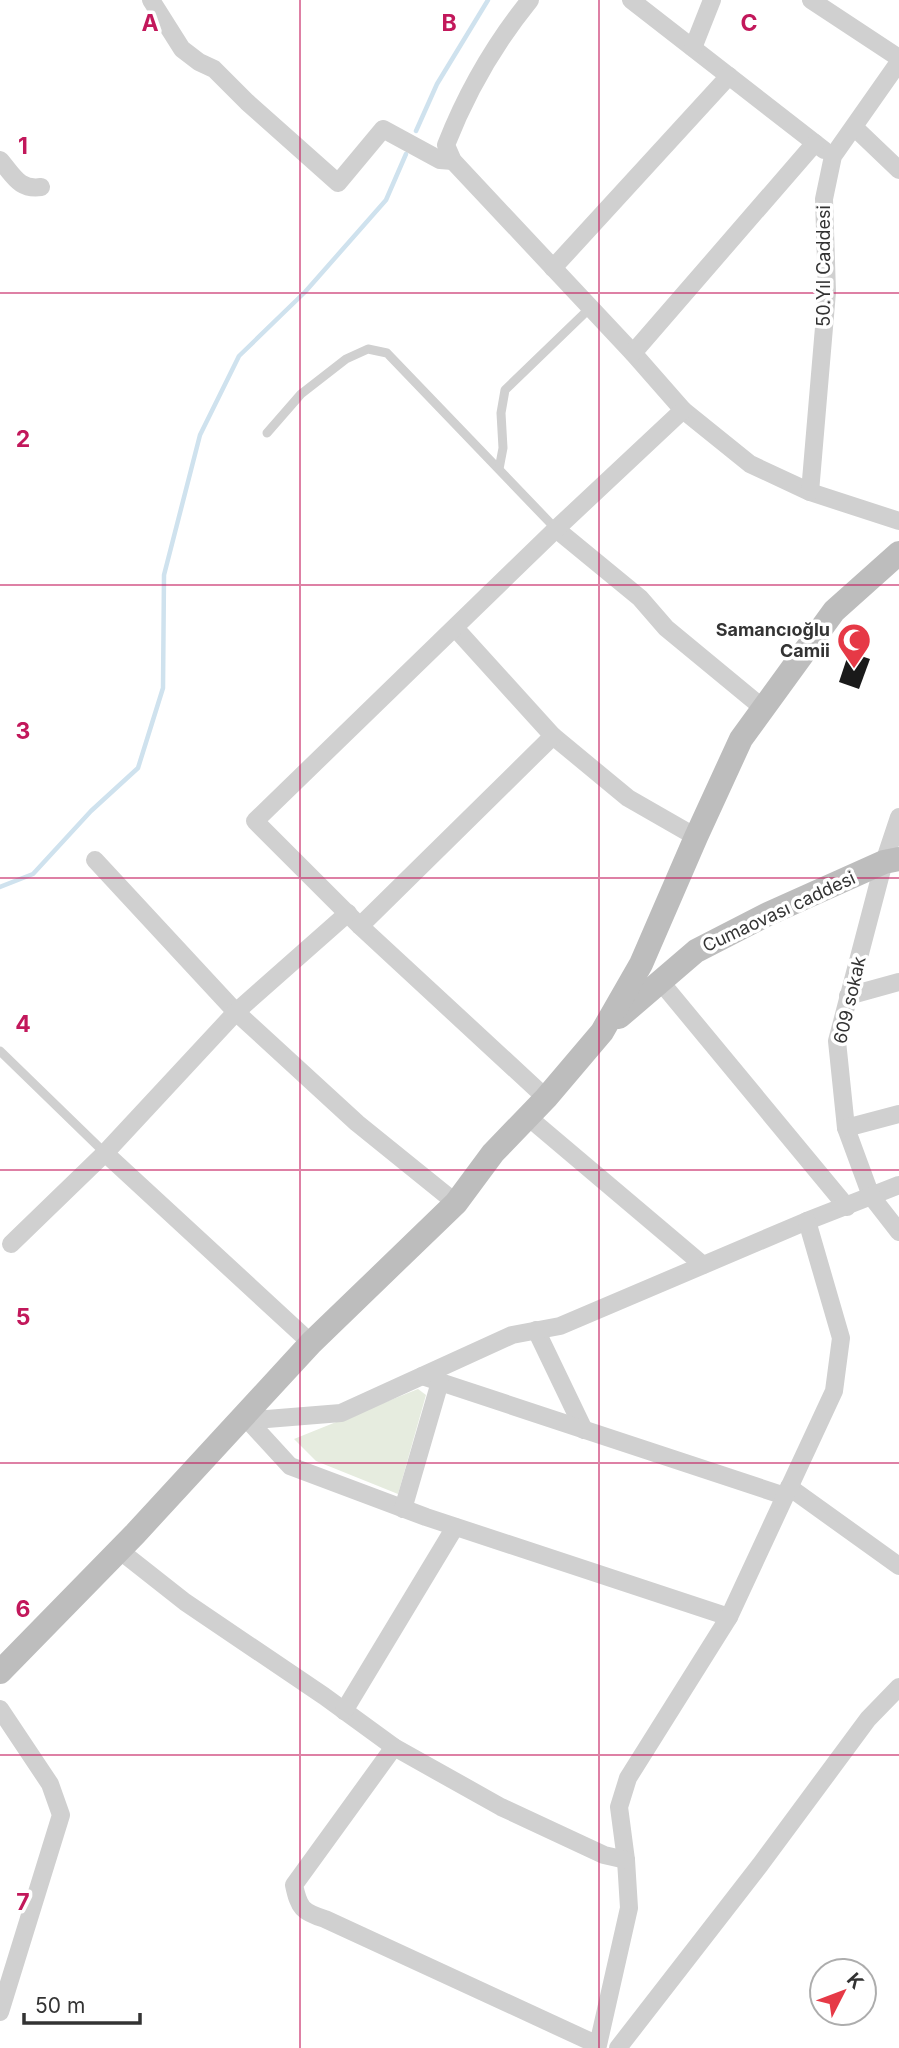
<svg xmlns="http://www.w3.org/2000/svg" width="899" height="2048" viewBox="0 0 899 2048" font-family="Inter,sans-serif">
<style>
.green{fill:#e6ecdf}
.lines{fill:none;stroke-linecap:round;stroke-linejoin:round}
.stream{stroke:#cfe2ee;stroke-width:4.5}
.building{fill:#1a1a1a}
.lane{stroke:#d0d0d0;stroke-width:9}
.street{stroke:#d0d0d0;stroke-width:18}
.secondary{stroke:#bdbdbd;stroke-width:24}
.grid{fill:none;stroke:#c2185b;stroke-width:2;stroke-opacity:0.55}
.labels{text-anchor:middle;stroke-width:7;stroke-linejoin:round;paint-order:stroke}
.street-label{font-size:18px;fill:#333;stroke:#fff}
.poi-label{font-size:18px;font-weight:bold;fill:#333;stroke:#fff;text-anchor:end}
.grid-label{font-size:23px;text-anchor:middle;font-weight:bold;fill:#c2185b;stroke:#fff;stroke-width:7;stroke-linejoin:round;paint-order:stroke}
</style>
<rect width="100%" height="100%" fill="#fff"/>
<path class="green" d="M418,1389l8,6 -28,99 -82,-33 -22,-22z"/>
<g class="lines">
<g class="stream">
<path d="M416,131l21,-47 51,-84"/>
<path d="M0,887l33,-13 58,-63 47,-43 25,-80 1,-113 36,-140 39,-79 66,-64 81,-92 20,-46"/>
</g>
</g>
<path class="building" d="M849,652l21,7 -11,30 -20,-7z"/>
<g class="lines">
<g class="lane">
<path d="M267,433l34,-39 45,-35 22,-10 19,4 169,176"/>
<path d="M499,469l4,-21 -2,-35 4,-23 85,-82"/>
<path d="M0,1051l105,102"/>
</g>
<g class="street">
<path d="M151,0l31,49 17,13 15,7 33,33 91,81 45,-54 57,31 13,1"/>
<path d="M530,0c-34,42 -64,94 -84,145l7,16 180,192 50,57 67,54 60,28 89,29"/>
<path d="M631,0l193,150"/>
<path d="M811,0l88,58"/>
<path d="M693,48l19,-48"/>
<path d="M854,127l45,43"/>
<path d="M0,160c14,16 19,30 41,27"/>
<path d="M553,268l176,-192"/>
<path d="M633,353l182,-210"/>
<path d="M810,492l17,-200 -3,-93 9,-43 66,-94"/>
<path d="M556,529l84,69 26,30 97,80"/>
<path d="M553,736l75,62 68,39"/>
<path d="M899,817l-15,45 -47,179 9,87 25,68 28,-11"/>
<path d="M95,860l141,152 121,111 99,80"/>
<path d="M360,926l193,-190 -97,-107"/>
<path d="M660,981l187,226"/>
<path d="M848,996l51,-14"/>
<path d="M546,1098l-186,-172 -105,-105 301,-292 127,-119"/>
<path d="M528,1117l175,148"/>
<path d="M846,1128l53,-14"/>
<path d="M11,1244l94,-91"/>
<path d="M536,1330l48,100"/>
<path d="M311,1343l-206,-190 131,-141 112,-99"/>
<path d="M422,1376l363,120"/>
<path d="M245,1417l45,49 136,51 303,100 -101,161 -9,29 7,53 3,48 -31,137 -273,-126c-23,-7 -26,-11 -31,-34l100,-138"/>
<path d="M245,1417l22,2 74,-6 171,-78 48,-9 247,-105 64,-25 28,36"/>
<path d="M789,1487l110,79"/>
<path d="M403,1509l37,-127"/>
<path d="M119,1550l66,52 139,94 70,51 107,60 103,48 22,5"/>
<path d="M729,1617l105,-226 7,-53 -34,-117"/>
<path d="M0,1709l50,75 11,31 -61,197"/>
<path d="M344,1711l111,-184"/>
<path d="M618,2048l142,-183 108,-146 31,-32"/>
</g>
<g class="secondary">
<path d="M619,1017l77,-66 72,-37 116,-52 15,-3"/>
<path d="M0,1672l135,-138 176,-191 145,-140 37,-50 53,-55 56,-66 39,-68 55,-127 45,-98 93,-128 65,-58"/>
</g>
</g>
<path class="grid" d="M300,0v2048M599,0v2048M0,293h899M0,585h899M0,878h899M0,1170h899M0,1463h899M0,1755h899"/>
<defs>
<g id="mosque-pin" transform="scale(1.75)"><path d="M0 17L-7.5 6A9.5 9.5 0 1 1 7.5 6Z" fill="#e63946" stroke="#fff"/><path d="M3.5-4.9A6 6 0 1 0 3.5 4.9A5 5 0 1 1 3.5-4.9Z" fill="#fff"/></g>
</defs>
<g fill-rule="evenodd">
<use href="#mosque-pin" x="854" y="640"/>
</g>
<g class="labels">
<g class="street-label">
<text transform="translate(824 266) rotate(-90)" y="6">50.Yıl Caddesi</text>
<text transform="translate(779 912) rotate(-25)" y="6">Cumaovası caddesi</text>
<text transform="translate(850 1000) rotate(-77)" y="6">609 sokak</text>
</g>
<g class="poi-label">
<text x="830" y="636">Samancıoğlu<tspan x="830" dy="21">Camii</tspan></text>
</g>
</g>
<g class="grid-label">
<text x="150" y="31">A</text>
<text x="449" y="31">B</text>
<text x="749" y="31">C</text>
<text x="23" y="154">1</text>
<text x="23" y="447">2</text>
<text x="23" y="739">3</text>
<text x="23" y="1032">4</text>
<text x="23" y="1325">5</text>
<text x="23" y="1617">6</text>
<text x="23" y="1910">7</text>
</g>
<g transform="translate(843 1992) rotate(48)"><circle r="33" fill="#ffffff" stroke="#adadad" stroke-width="2"/>
<path d="M0-5L12 26L0 18L-12 26Z" fill="#e63946"/>
<text y="-10" font-size="19" font-weight="bold" text-anchor="middle" fill="#333333">K</text>
</g>
<path d="M24 2013v10h116v-10" fill="none" stroke="#333333" stroke-width="3.5"/>
<text x="35" y="2013" font-size="21" fill="#333333" stroke="#ffffff" stroke-width="5" paint-order="stroke">50 m</text>
</svg>
